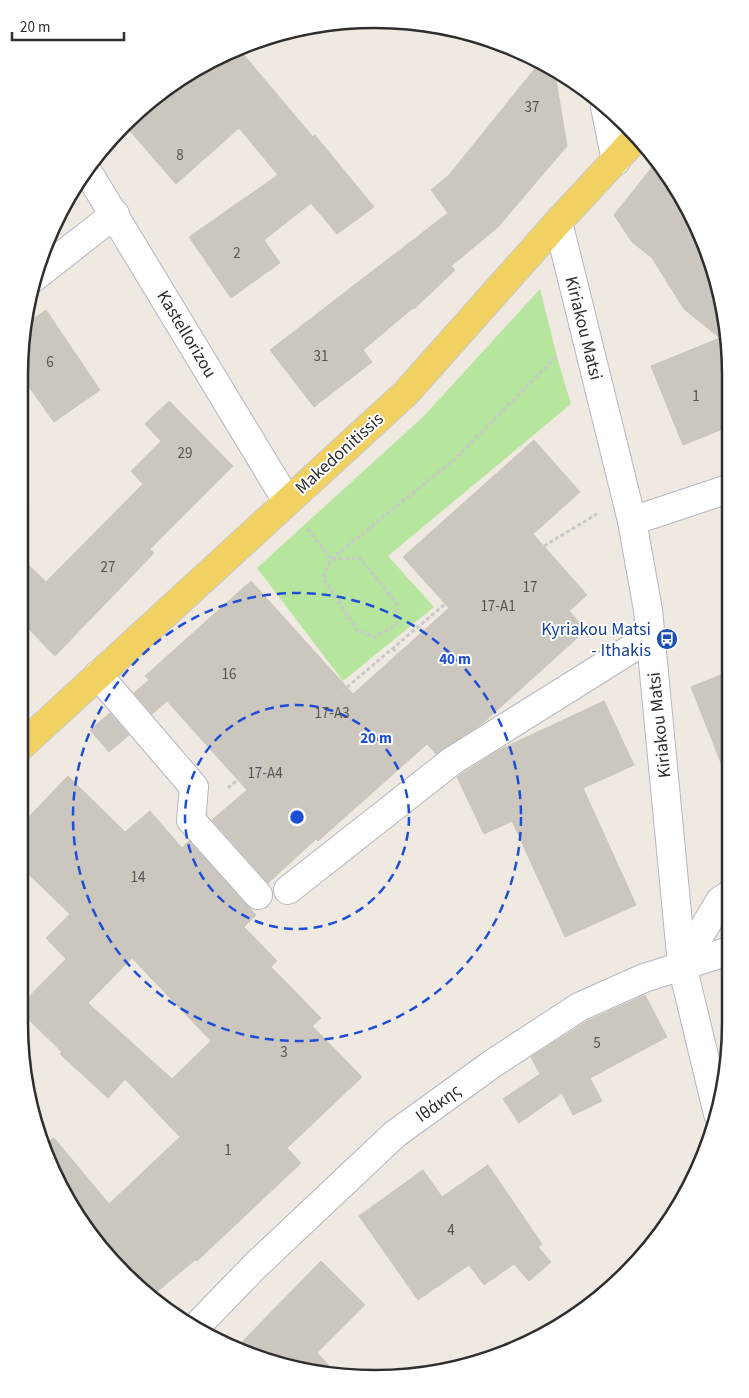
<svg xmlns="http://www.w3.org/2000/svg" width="749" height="1398" viewBox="0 0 749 1398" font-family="'Source Sans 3',sans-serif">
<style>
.green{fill:#b6e59e}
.building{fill:#cbc7bf;stroke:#cbc5ba;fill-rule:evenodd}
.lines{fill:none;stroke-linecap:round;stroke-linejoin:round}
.minor-casing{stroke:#b4b7c1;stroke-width:30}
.major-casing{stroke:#c9c9c9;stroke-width:30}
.path{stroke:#c9c9c9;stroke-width:3;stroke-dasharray:4 2.5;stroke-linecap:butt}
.minor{stroke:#fff;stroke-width:28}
.major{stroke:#f2d163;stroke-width:28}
.ring{fill:none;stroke:#1d4ed8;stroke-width:2.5;stroke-dasharray:9 6}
.labels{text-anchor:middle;stroke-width:4;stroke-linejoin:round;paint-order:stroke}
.number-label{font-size:15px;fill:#555452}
.street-label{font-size:18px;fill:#2e2e2e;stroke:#fff}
.transit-label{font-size:18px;fill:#164399;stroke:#fff;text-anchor:end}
.rim{fill:none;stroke:#2e2e2e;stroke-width:2.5}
.centre{fill:#1d4ed8;stroke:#fff;stroke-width:2.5}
.ring-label{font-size:15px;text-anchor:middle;font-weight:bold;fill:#1d4ed8;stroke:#fff;stroke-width:4;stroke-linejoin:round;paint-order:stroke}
</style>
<rect width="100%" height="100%" fill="#efe9e1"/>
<path class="green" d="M540,289l17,68 14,47 -183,152 46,51 -91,74 -86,-113 167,-152z"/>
<g class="building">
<path d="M238,48l75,89 2,-2 59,72 -37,27 -26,-31 -47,37 16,23 -49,35 -42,-61 89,-62 -39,-47 -63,56 -52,-60 34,-32 59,-36z"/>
<path d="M541,61l13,7 13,78 -69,81 -47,39 4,4 -41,39 -1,-1 -50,42 9,12 -58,45 -44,-57 178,-137 -17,-23 18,-15z"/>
<path d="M657,161l13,16 41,83 16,68 1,99 -45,18 -32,-79 69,-28 -36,-29 -32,-51 -20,-16 -18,-27z"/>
<path d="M46,310l54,80 -46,32 -35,-49 1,-21 4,-27z"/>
<path d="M169,401l64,65 -83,83 4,4 -99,103 -36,-37v-63l27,26 97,-98 -12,-13 30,-30 -16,-17z"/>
<path d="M534,440l46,52 -47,42 54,61 -18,16 17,19 -103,93 -47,31 -9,-10 -109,97 -2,-2 -48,44 -56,-63 35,-30 -80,-89 -15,13 -18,-21 15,-13 -4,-4 106,-95 102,113 96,-86 -46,-51z"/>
<path d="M728,672l1,105 -2,1 -36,-91z"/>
<path d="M604,701l30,64 -51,23 53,117 -71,32 -53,-116 -28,13 -27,-57 42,-27z"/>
<path d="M110,713l19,22 -20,17 -19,-22z"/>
<path d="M68,776l57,56 25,-21 32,37 7,-7 67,74 -12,12 33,34 -6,6 50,51 -9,8 50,51 -75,71 14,15 -104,98 -2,-1 -43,36 -60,-56 -50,-94 12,-8 55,66 71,-67 -55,-58 -17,19 -48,-44 2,-2 -43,-42v-3l47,-48 -20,-21 24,-24 -51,-49v-38zM132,958l79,83 -39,38 -84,-76z"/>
<path d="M645,995l22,42 -77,41 12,23 -29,14 -11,-22 -43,30 -16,-24 37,-25 -9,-17 56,-36z"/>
<path d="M488,1165l54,79 -4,3 13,15 -22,19 -15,-17 -30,21 -15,-20 -51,35 -59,-84 64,-46 19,27z"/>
<path d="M321,1261l44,44 -48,48 18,19 -52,-5 -46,-20z"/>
</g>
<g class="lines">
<g class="minor-casing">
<g id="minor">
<path d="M605,107l11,54"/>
<path d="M86,169l201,332"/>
<path d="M558,222l74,299 16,89 34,355 36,149"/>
<path d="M32,279l83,-65"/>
<path d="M632,521l96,-32"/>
<path d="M98,675l96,112 -3,33 67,75"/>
<path d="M288,890l164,-129 198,-124"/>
<path d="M682,965l38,-64 9,-6"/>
<path d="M195,1328l60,-62 140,-132 97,-70 87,-57 65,-29 85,-27"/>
</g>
</g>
<g class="major-casing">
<path id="major" d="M19,748l387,-355 152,-171 79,-85"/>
</g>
<g class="path">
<path d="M308,529l23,30 29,-1 37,46 -1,21 -22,12 -17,-7 -34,-52 8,-19 124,-100 101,-102"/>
<path d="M544,546l53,-32"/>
<path d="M393,648l5,7"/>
<path d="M325,706l7,7"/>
<path d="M257,764l8,9"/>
<path d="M228,788l217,-184"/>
</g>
<use href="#minor" class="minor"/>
<use href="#major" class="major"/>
</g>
<g class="ring">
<circle cx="297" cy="817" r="112"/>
<circle cx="297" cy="817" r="224"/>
</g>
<defs>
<g id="bus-disc" transform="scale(1.125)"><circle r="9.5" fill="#1a4fb4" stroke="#fff"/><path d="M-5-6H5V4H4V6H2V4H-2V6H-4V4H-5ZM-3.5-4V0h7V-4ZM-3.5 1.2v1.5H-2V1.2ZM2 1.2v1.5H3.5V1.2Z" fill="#fff"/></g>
</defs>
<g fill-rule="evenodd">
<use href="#bus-disc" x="667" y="639"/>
</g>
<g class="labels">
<g class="number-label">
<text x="532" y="112">37</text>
<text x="180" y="160">8</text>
<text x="237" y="258">2</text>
<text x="321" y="361">31</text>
<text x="50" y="367">6</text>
<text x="696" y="401">1</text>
<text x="185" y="458">29</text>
<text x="108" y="572">27</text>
<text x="530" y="592">17</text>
<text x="498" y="611">17-A1</text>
<text x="229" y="679">16</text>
<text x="332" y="718">17-A3</text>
<text x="265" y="778">17-A4</text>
<text x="138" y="882">14</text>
<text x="597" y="1048">5</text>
<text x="284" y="1057">3</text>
<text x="228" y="1155">1</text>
<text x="451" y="1235">4</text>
</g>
<g class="street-label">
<text transform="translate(584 328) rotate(76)" y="6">Kiriakou Matsi</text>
<text transform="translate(187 334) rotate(59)" y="6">Kastellorizou</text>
<text transform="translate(339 453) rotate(-42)" y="6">Makedonitissis</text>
<text transform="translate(659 725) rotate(-96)" y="6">Kiriakou Matsi</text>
<text transform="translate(438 1103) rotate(-36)" y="6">Ιθάκης</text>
</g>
<g class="transit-label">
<text x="651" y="635">Kyriakou Matsi<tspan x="651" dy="21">- Ithakis</tspan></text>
</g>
</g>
<path d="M0 0H749V1398H0ZM375 28H375A347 347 0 0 1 722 375V1023A347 347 0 0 1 375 1370H375A347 347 0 0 1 28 1023V375A347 347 0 0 1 375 28Z" fill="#fff" fill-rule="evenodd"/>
<path class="rim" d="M375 28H375A347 347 0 0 1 722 375V1023A347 347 0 0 1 375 1370H375A347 347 0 0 1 28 1023V375A347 347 0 0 1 375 28Z"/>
<circle cx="297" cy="817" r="8" class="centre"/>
<g class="ring-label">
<text x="455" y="664">40 m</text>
<text x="376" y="743">20 m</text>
</g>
<path d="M12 32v8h112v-8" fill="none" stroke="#2e2e2e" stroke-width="2.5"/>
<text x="20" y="32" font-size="15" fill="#2e2e2e" stroke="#ffffff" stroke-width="4" paint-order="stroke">20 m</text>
</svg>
